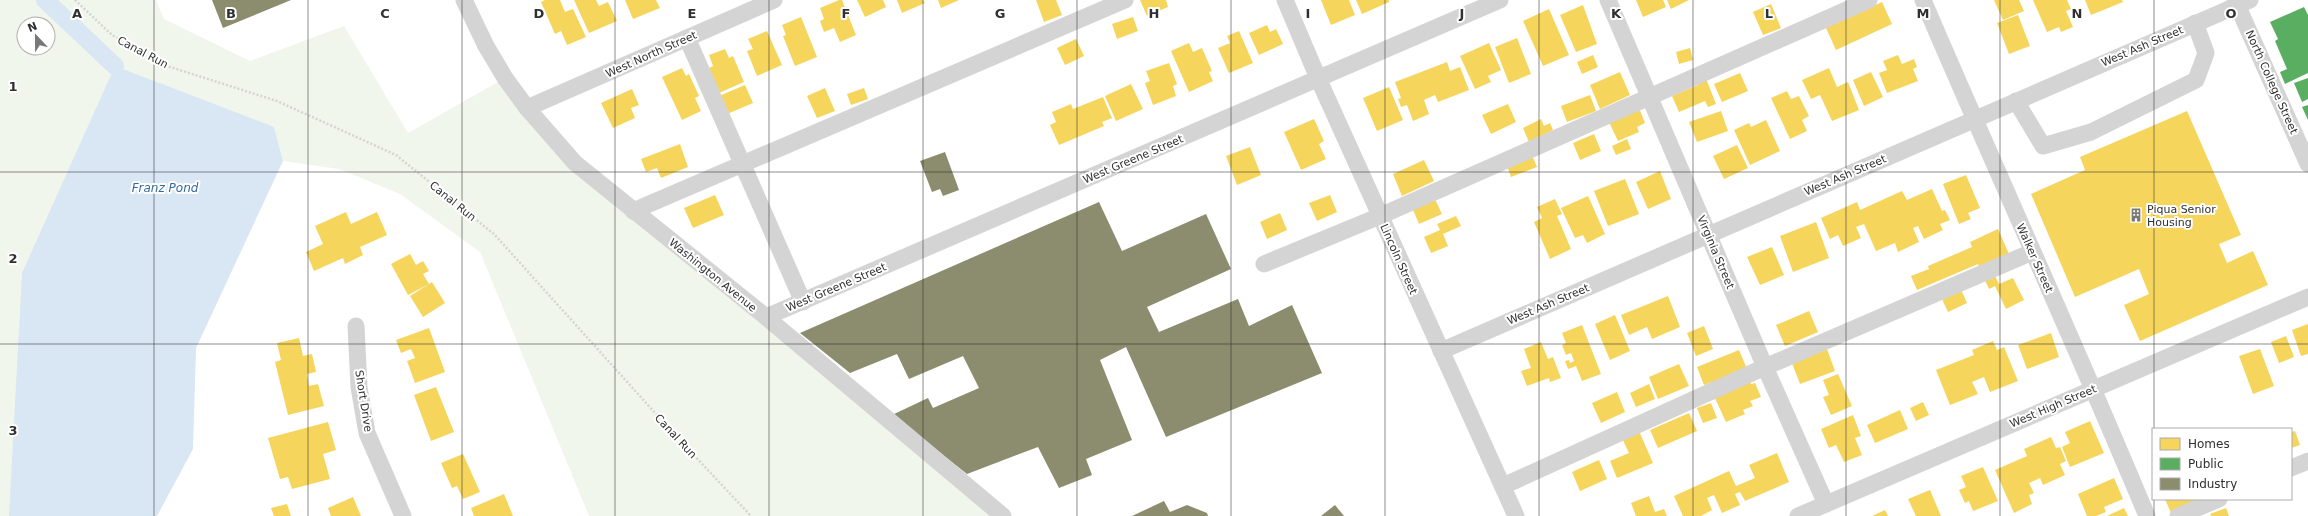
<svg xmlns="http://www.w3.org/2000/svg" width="2308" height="516" viewBox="0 0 2308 516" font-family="'DejaVu Sans',sans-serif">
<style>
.green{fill:#f1f6ed;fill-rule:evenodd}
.water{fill:#d9e6f4}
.homes{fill:#f6d55c}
.public{fill:#5aae61}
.industry{fill:#8c8c6e}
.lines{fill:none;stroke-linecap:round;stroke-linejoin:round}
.canal{stroke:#d9e6f4;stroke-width:18}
.path{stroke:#d4d4d4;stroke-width:2.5;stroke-dasharray:2 2;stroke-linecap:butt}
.minor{stroke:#d4d4d4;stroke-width:17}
.grid{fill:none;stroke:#303030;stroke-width:1;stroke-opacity:0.55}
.labels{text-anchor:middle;stroke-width:4;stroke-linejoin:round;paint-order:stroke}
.street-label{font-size:11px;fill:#303030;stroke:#fff}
.poi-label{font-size:11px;fill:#303030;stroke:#fff;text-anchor:start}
.water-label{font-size:12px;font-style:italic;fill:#37699a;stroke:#fff}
.grid-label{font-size:13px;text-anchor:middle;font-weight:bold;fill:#303030;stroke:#fff;stroke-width:4;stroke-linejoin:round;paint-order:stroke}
</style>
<rect width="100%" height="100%" fill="#fff"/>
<path class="green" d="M0,0h156l8,19 86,42 94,-35 64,107 97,-55 70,85 425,353h-411l-109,-264 -80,-58 -61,-25 -56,-8 -9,-34 -265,389h-9zM24,24h24v24h-24z"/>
<path class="water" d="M115,66l159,61 9,34 -87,187 -3,101 -36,67h-148l13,-243z"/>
<g class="homes">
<path d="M545,0h15l5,12 8,-3 13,28 -19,8 -6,-14 -6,3 -14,-32z"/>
<path d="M574,0h22l3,6 9,-4 9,19 -28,12z"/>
<path d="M625,0h31l4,8 -27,11z"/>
<path d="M839,0h3l14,35 -16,7 -6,-14 -10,4 -4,-11 4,-2 -4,-11z"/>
<path d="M857,0h26l3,7 -21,10z"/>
<path d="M897,0h26l2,3 -23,10z"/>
<path d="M938,0h21l-18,8z"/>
<path d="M1036,0h20l6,15 -18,7z"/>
<path d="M1140,0h26l2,7 -21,9z"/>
<path d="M1321,0h28l6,15 -24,10z"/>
<path d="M1356,0h33v2l-27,12z"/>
<path d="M1636,0h27l3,7 -23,10z"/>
<path d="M1667,0h22l-18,9z"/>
<path d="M1994,0h25l5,11 -21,9z"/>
<path d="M2033,0h34l4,9 -5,2 7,16 -12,5 -2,-5 -12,5z"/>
<path d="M2085,0h37l1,2 -32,13z"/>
<path d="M1882,2l10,22 -56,26 -10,-22z"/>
<path d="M1771,4l10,24 -18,7 -10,-23z"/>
<path d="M1583,5l14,39 -21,8 -16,-37z"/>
<path d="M1549,9l20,46 -26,11 -20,-45z"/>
<path d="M2018,15l12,31 -21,8 -12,-31z"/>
<path d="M801,17l16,40 -22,9 -12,-30 3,-1 -4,-10z"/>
<path d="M1133,17l5,14 -21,8 -5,-15z"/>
<path d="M1267,25l3,7 6,-3 7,15 -24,11 -10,-22z"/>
<path d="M767,31l15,34 -25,11 -10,-25 6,-2 -5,-10z"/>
<path d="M1239,31l14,32 -24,10 -11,-25 12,-5 -3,-7z"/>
<path d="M1517,38l14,36 -22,9 -14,-36z"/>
<path d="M1076,39l8,17 -19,9 -8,-17z"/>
<path d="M1189,43l4,9 9,-4 10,23 -3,1 4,9 -24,11 -18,-41z"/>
<path d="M1489,43l12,27 -13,6 3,6 -16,7 -15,-33z"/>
<path d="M1690,48l3,12 -14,4 -3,-12z"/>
<path d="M725,49l4,9 4,-2 11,26 -25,11 -10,-25 4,-2 -4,-11z"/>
<path d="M1593,55l5,12 -16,7 -5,-12z"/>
<path d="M1898,55l4,9 12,-5 3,8 -4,2 5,12 -31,12 -8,-20 8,-3 -4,-9z"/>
<path d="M1447,62l3,9 10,-4 9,23 -31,12 -3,-7 -11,5 5,14 -16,7 -6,-16 -6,2 -3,-8 3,-1 -6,-16z"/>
<path d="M1169,63l8,21 -4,2 3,10 -23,9 -8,-22 5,-2 -4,-10z"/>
<path d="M682,68l4,8 3,-2 10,22 -4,2 6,13 -19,9 -20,-43z"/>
<path d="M1829,68l8,19 11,-5 11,28 -27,11 -12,-26 -9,4 -9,-19z"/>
<path d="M1620,72l10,23 -30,14 -10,-24z"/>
<path d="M1871,72l12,25 -19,9 -11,-26z"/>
<path d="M1740,73l8,18 -26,11 -8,-18z"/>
<path d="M1705,76l11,28 -8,3 -3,-6 -26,11 -7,-16 26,-11 -2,-5z"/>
<path d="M1131,84l12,25 -27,12 -11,-25z"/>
<path d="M745,85l8,18 -26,11 -8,-18z"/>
<path d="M1389,87l14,33 -26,11 -14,-33z"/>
<path d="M825,88l10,23 -18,7 -10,-22z"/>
<path d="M864,88l4,11 -17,6 -4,-11z"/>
<path d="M632,89l7,16 -8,3 4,10 -22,10 -12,-25z"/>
<path d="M1787,91l4,8 8,-3 10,20 -7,4 5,11 -17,8 -19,-41z"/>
<path d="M1590,95l6,16 -29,11 -6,-16z"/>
<path d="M1103,97l9,21 -10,4 2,4 -45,19 -9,-20 6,-3 -4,-10 19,-8 2,5z"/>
<path d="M1508,104l8,18 -25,12 -9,-19z"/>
<path d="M1639,108l6,15 -8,4 2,5 -21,9 -9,-19z"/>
<path d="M1721,111l7,20 -31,11 -8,-20z"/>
<path d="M2187,111l54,124 -22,9 8,19 26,-12 15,34 -128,56 -16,-36 25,-11 -10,-25 -64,28 -44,-103 54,-24 -5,-13z"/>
<path d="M1314,119l10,22 -5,3 7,15 -25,11 -17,-38z"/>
<path d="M1541,119l3,7 6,-3 3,7 -24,12 -6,-14z"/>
<path d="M1766,120l14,31 -30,14 -16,-35 15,-7 2,4z"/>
<path d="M1594,134l7,17 -21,9 -7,-17z"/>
<path d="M1627,139l4,10 -15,6 -4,-9z"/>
<path d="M680,144l8,23 -27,11 -4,-10 -11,4 -5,-13z"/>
<path d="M1737,145l11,23 -24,11 -11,-23z"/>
<path d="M1250,147l11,28 -24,10 -11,-29z"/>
<path d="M1531,153l6,14 -26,10 -5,-14z"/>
<path d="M1424,160l10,21 -32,15 -9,-22z"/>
<path d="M1660,171l11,28 -23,10 -12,-27z"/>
<path d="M1966,175l14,33 -12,5 3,6 -12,5 -16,-40z"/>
<path d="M1625,179l14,35 -31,12 -14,-35z"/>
<path d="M1932,189l10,22 3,-1 5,10 -10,4 3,6 -19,9 -6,-13 -5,2 6,14 -21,10 -3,-9 -19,8 -12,-27 -8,3 5,11 -18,8 -5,-11 -8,4 -9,-21 36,-16 3,8 42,-19 5,9z"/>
<path d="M715,195l9,20 -31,13 -9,-20z"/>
<path d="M1330,195l7,17 -20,9 -8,-18z"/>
<path d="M1433,195l9,19 -23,10 -8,-19z"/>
<path d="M1588,196l17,38 -18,9 -4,-8 -8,3 -14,-30z"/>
<path d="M1555,199l7,15 -5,2 14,33 -21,10 -16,-37 8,-4 -5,-11z"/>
<path d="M346,212l5,12 26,-12 10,23 -27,12 3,8 -18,9 -2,-6 -29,13 -8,-19 17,-8 -8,-18z"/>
<path d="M1280,213l7,17 -20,9 -7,-17z"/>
<path d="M1456,216l5,10 -18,8 5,12 -17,7 -7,-16 16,-7 -3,-6z"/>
<path d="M1816,222l13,36 -36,14 -13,-36z"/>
<path d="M1998,229l11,25 -30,13 -1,-3 -61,26 -6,-14 18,-7 -1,-3 44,-19 -2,-5z"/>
<path d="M1772,247l12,28 -24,10 -13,-28z"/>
<path d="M410,254l6,11 7,-4 6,10 -6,3 6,10 -21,11 -17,-31z"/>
<path d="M1994,274l5,10 14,-6 11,22 -18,9 -11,-23 -6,3 -5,-11z"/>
<path d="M432,282l13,21 -22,14 -13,-21z"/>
<path d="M1960,287l7,16 -19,9 -7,-15z"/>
<path d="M1668,296l12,31 -28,12 -5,-12 -18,8 -8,-20z"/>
<path d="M1809,311l9,21 -33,14 -9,-21z"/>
<path d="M1615,315l15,36 -20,9 -15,-36z"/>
<path d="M2308,324v30l-7,2 -9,-26z"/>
<path d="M1582,325l19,49 -19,7 -6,-15 -8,3 -3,-8 4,-1 1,3 4,-2 -3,-8 -5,2 -4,-10 4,-2 -4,-10z"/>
<path d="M1704,326l9,23 -17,7 -9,-23z"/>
<path d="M429,328l16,44 -30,11 -8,-22 8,-3 -4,-9 -10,4 -5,-13z"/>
<path d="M2051,333l8,24 -32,12 -9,-24z"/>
<path d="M2286,336l8,21 -15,6 -8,-21z"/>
<path d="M299,338l4,18 9,-2 4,18 -9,2 2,12 9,-2 6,22 -36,9 -13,-53 6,-2 -4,-17z"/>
<path d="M1993,341l4,9 7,-3 14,34 -28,11 -6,-15 -12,5 6,12 -28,11 -14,-35 38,-15 -2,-5z"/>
<path d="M1541,342l7,17 5,-2 8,21 -11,4 -1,-4 -22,8 -6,-15 10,-3 -7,-19z"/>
<path d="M1827,349l8,22 -35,13 -8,-21z"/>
<path d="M2260,349l14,37 -21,8 -14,-38z"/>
<path d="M1739,350l8,19 -43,16 -7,-18z"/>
<path d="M1679,364l10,22 -31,13 -9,-22z"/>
<path d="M1838,374l14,32 -21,9 -8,-18 6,-2 -6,-15z"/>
<path d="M1750,380l1,4 4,-1 6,14 -11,4 3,5 -10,4 2,4 -19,8 -13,-28z"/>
<path d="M1649,384l6,15 -19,8 -6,-14z"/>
<path d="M436,387l18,45 -23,9 -17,-46z"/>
<path d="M1617,392l8,20 -24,11 -9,-20z"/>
<path d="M1923,402l6,13 -13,6 -6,-13z"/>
<path d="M1711,403l6,15 -14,5 -6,-15z"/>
<path d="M1900,410l8,19 -33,14 -8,-18z"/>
<path d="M1689,413l8,18 -39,17 -8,-18z"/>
<path d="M1853,415l8,21 -6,2 7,17 -18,7 -8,-17 -7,3 -8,-19z"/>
<path d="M2090,421l14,32 -34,14 -8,-20 8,-4 -5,-11z"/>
<path d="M328,422l8,28 -13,4 7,25 -38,10 -4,-12 -8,2 -12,-41z"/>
<path d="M1639,431l14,32 -36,15 -7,-17 19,-8 -7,-15z"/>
<path d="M2295,431l5,14 -9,3v-16z"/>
<path d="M2051,437l5,11 4,-1 6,14 -6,3 5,11 -22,10 -3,-7 -11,5 5,10 -5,2 3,9 -18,9 -19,-43 32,-14 -3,-7z"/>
<path d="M1777,453l12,29 -44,19 -5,-9 -5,2 5,11 -18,8 -8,-18 -7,3 5,12 -11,6h-18l-9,-20 55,-25 7,15 19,-8 -6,-13z"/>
<path d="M463,454l17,38 -17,7 -6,-13 -5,2 -11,-25z"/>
<path d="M1599,460l8,19 -27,12 -8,-19z"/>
<path d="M1983,467l15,34 -25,10 -4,-10 -4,2 -6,-13 7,-3 -5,-11z"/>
<path d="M2114,478l9,21 -19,8 2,5 -10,4h-9l-9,-22z"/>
<path d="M1930,490l11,26h-25l-8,-17z"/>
<path d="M504,494l9,22h-39l-3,-8z"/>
<path d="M1649,496l6,16 9,-3 3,7h-31l-5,-13z"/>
<path d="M353,497l8,19h-30l-3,-8z"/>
<path d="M2165,499h38l-32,14z"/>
<path d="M287,504l4,12h-17l-3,-8z"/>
<path d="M2124,508l4,8h-21z"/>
<path d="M2226,508l3,8h-18l-1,-2z"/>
<path d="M1885,510l3,6h-16z"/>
</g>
<g class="public">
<path d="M2304,7l4,8v58l-23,11 -5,-12 7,-3 -12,-28 3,-2 -8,-17z"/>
<path d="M2308,78v21l-6,3 -8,-19z"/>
<path d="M2308,105v15l-6,-13z"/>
</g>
<g class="industry">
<path d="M212,0h79l-68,28z"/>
<path d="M945,152l14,38 -16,6 -3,-7 -8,3 -12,-31z"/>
<path d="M1099,202l23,49 84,-37 25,55 -84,38 12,25 79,-33 11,27 43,-21 30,68 -156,64 -40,-90 -26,13 32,80 -46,19 6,16 -33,13 -21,-41 -71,27 -75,-59 36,-17 5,10 46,-20 -16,-32 -54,23 -12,-25 -47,19 -50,-40z"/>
<path d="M1164,501l6,11 17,-7 20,8 1,3h-76z"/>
<path d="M1335,505l9,11h-23z"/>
</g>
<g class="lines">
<path class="canal" d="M45,0l70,66"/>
<path class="path" d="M75,0l37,35 55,31 110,35 119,54 98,79 180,200 77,82"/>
<g class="minor">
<path d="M464,0l22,46 19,32 22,30 48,55 191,154 237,199"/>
<path d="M1285,0l33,78 198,438"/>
<path d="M1608,0l157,367 61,137"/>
<path d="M1923,0c74,173 152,343 224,516"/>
<path d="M2235,0l73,164"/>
<path d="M687,38l116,264"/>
<path d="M2016,101l27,45 48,-14 105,-52 10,-27 -11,-30"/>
<path d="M527,108l247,-108"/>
<path d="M633,211l492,-211"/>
<path d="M1264,264l116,-48 489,-216"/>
<path d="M766,317l734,-317"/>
<path d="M356,326l3,61 8,46 36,83"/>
<path d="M1441,351l809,-351"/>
<path d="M2291,468l17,-7"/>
<path d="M1503,486l262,-119 267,-115"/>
<path d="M1798,516l510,-219"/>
<path d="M2178,516l41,-17"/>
</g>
</g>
<path class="grid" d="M154,0v516M308,0v516M462,0v516M615,0v516M769,0v516M923,0v516M1077,0v516M1231,0v516M1385,0v516M1539,0v516M1693,0v516M1846,0v516M2000,0v516M2154,0v429M0,172h2308M0,344h2308M2154,499v17"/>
<defs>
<g id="building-bare" transform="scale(1.08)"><path d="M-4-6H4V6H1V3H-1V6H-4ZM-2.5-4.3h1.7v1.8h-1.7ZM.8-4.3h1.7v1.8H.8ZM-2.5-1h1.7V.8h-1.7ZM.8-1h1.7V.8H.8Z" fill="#787878" stroke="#fff" stroke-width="2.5" paint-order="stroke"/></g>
</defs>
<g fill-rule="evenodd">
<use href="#building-bare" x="2136" y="215"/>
</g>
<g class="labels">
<g class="street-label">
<text transform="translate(2142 46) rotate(-23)" y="4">West Ash Street</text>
<text transform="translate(143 52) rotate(28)" y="4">Canal Run</text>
<text transform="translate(651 54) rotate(-24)" y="4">West North Street</text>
<text transform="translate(2272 82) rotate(66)" y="4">North College Street</text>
<text transform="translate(1133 159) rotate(-23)" y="4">West Greene Street</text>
<text transform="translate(1845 175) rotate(-23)" y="4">West Ash Street</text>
<text transform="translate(453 201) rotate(39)" y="4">Canal Run</text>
<text transform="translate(1716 252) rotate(67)" y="4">Virginia Street</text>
<text transform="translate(2035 258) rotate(66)" y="4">Walker Street</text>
<text transform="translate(1399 259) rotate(66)" y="4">Lincoln Street</text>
<text transform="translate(713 275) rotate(39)" y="4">Washington Avenue</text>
<text transform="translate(836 287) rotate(-23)" y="4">West Greene Street</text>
<text transform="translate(1548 304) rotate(-23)" y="4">West Ash Street</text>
<text transform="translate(364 401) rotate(81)" y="4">Short Drive</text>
<text transform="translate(2053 406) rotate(-23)" y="4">West High Street</text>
<text transform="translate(676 436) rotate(47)" y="4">Canal Run</text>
</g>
<g class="poi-label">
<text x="2147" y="213">Piqua Senior<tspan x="2147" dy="13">Housing</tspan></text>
</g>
<g class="water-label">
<text x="165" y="192">Franz Pond</text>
</g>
</g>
<g class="grid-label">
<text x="77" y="18">A</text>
<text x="231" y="18">B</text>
<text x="385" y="18">C</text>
<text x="539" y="18">D</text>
<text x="692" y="18">E</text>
<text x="846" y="18">F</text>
<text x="1000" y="18">G</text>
<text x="1154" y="18">H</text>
<text x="1308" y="18">I</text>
<text x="1462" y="18">J</text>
<text x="1616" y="18">K</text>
<text x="1769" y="18">L</text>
<text x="1923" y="18">M</text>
<text x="2077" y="18">N</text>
<text x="2231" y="18">O</text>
<text x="13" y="91">1</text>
<text x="13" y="263">2</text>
<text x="13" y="435">3</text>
</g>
<rect x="2152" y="428" width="140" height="72" fill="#ffffff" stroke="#acacac"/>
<rect x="2160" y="438" width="20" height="12" fill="#f6d55c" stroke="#acacac"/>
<text x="2188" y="448" font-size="12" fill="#303030">Homes</text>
<rect x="2160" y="458" width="20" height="12" fill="#5aae61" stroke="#acacac"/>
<text x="2188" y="468" font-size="12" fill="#303030">Public</text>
<rect x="2160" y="478" width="20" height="12" fill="#8c8c6e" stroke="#acacac"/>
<text x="2188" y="488" font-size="12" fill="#303030">Industry</text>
<g transform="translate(36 36) rotate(338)"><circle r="19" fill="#ffffff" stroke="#acacac"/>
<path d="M0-3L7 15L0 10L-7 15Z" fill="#787878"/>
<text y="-6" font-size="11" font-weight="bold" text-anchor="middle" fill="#303030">N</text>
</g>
</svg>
